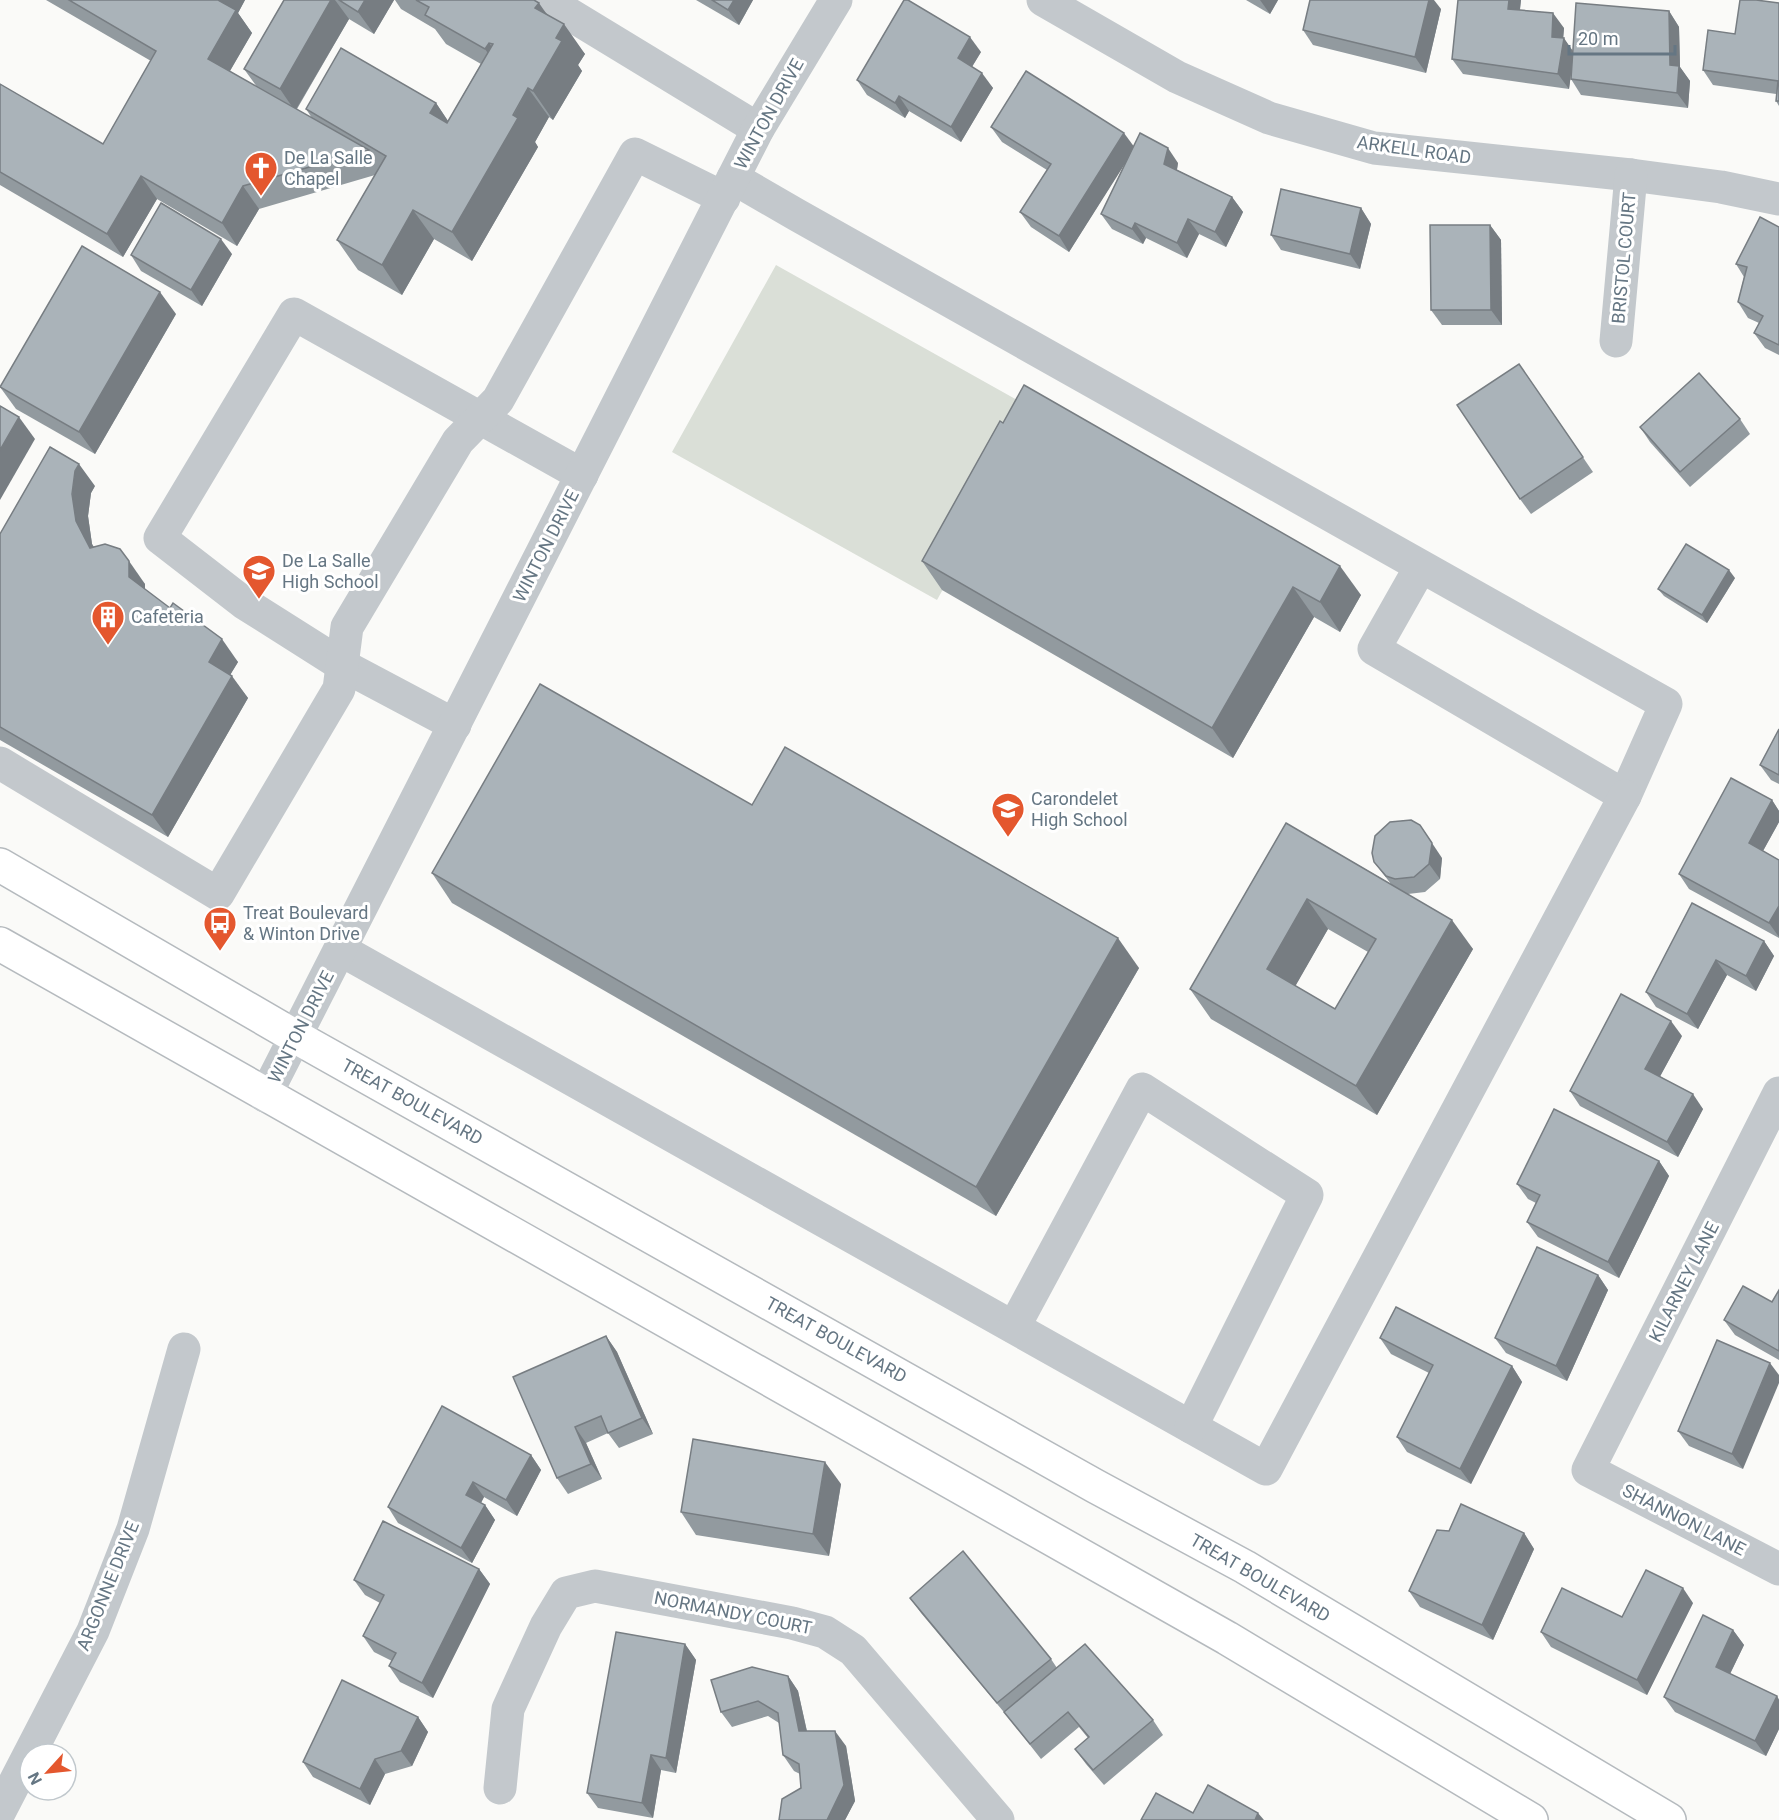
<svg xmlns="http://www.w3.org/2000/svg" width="1779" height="1820" viewBox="0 0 1779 1820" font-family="Roboto,sans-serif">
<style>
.green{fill:#dadfd7}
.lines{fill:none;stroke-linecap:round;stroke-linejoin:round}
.major-casing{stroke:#b5babe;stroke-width:36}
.minor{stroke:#c3c8cc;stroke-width:33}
.major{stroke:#fff;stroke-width:33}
.wall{fill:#929a9f;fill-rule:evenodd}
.shaded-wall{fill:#777d82}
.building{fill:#aab3b9;stroke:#777d82;stroke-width:1.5;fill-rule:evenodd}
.labels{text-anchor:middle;stroke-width:6;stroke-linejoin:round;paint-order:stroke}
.street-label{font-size:18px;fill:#657683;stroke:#fff}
.poi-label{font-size:18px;fill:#657683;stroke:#fff;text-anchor:start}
</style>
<rect width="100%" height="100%" fill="#fafaf8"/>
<path class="green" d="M776,265l268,150 -24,36 -83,149 -265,-148z"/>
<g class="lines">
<g class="major-casing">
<g id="major">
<path d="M0,865l296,172 799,449 150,81 424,253"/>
<path d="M0,944l1227,694 304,182"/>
</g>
</g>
<g class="minor">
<path d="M546,0l212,129"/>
<path d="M1043,0l134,77 92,41 105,30 257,27 90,12 58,12"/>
<path d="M733,178l64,37 869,489 -41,92 -251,-147 47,-83"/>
<path d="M1616,341l15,-166"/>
<path d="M455,725l-113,-60 -98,-62 -84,-65 134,-224 288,161"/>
<path d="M0,763l218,131 121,-205 8,-62 111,-186 40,-41 137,-246 89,44"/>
<path d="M341,950l925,519 359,-673"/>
<path d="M1779,1093l-191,377 191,99"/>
<path d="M265,1096l493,-967 78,-129"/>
<path d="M1014,1327l128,-238 165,106 -116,232"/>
<path d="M500,1788l8,-79 38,-83 20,-33 29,-7 197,37 33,9 28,18 145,170"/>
<path d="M0,1811l93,-180 40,-102 51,-180"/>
</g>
<use href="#major" class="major"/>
</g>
<g class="wall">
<path d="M46,0h199l-7,13 14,20 -22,38 27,16 -13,-18 40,-69h110l-20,34 -25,-15 -52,90 15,9 -6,-9 130,-6 12,18 33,-57 -35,-20 -11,-15 -34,-20 -6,-9h139l51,54 -7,11 4,6 -29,49 -4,-3 -14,25 3,5 -66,114 -38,-22 -32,56 -44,-25 -21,-30 38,-65 -116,34 -22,37 -80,-47 -34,58 -123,-72v-101l103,60 48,-83z"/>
<path d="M696,0h57l-14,25z"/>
<path d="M1246,0h32l-8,14z"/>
<path d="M1458,0h63l-1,10 44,18 -1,10 10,13 96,-40 10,16 1,40 10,14 -2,27 -107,-13 -10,-16v-6l-2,16 -106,-15 -11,-15z"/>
<path d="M1779,3v103l-3,-5v-7l-63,-9 -10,-15 32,-36z"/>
<path d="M1441,9l-15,64 -113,-28 -10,-15z"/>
<path d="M981,52l-9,15 21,21 -32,54 -52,-31 -4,7 -38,-23 -10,-15z"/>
<path d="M991,127l143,20 44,16 -1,7 55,27 11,15 -17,35 -27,-13 -12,24 -41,-20 -3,6 -31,-15 -11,-15 25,-53 -57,91 -38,-25 -11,-15 27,-42 -45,-28z"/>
<path d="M1361,208l10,16 -11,45 -79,-19 -10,-15z"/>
<path d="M1490,225l11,15 1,85h-60l-11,-15z"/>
<path d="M1779,227v128l-14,-7 -11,-15 5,-10 -11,-5 -10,-16 6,-25 -8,-13z"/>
<path d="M232,254l-30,52 -61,-35 -10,-16z"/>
<path d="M176,314l-81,140 -79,-45 -16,-22z"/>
<path d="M1519,364l74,108 -62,42 -11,-15z"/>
<path d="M1740,419l10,15 -60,53 -40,-45 -10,-15z"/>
<path d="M1000,421l361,174 -21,37 -26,-15 -81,141 -291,-168 -20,-29z"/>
<path d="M95,486l-4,7 -3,23 4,28 2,3 51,37v5l93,73 -8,13 18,23 -80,139 -168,-97v-206z"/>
<path d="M1735,578l-28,45 -43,-27 -6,-7z"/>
<path d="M1779,729v55l-8,-4 -11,-15z"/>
<path d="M1772,800l7,11v11l-16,29 16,9v78l-90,-49 -10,-15z"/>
<path d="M752,805l387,163 -143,248 -544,-313 -20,-30z"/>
<path d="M1286,823l105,61 -17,-22 68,-4 -2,21 -15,13 -17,2 65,55 -96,166 -166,-96 -21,-30zM1328,929l40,23 -33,57 -40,-23z"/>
<path d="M1692,903l72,38 10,15 -18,35 -29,-16 -29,54 -42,-22 -10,-15z"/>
<path d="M1682,1036l-22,40 43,33 -25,48 -98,-51 -10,-15z"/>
<path d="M1659,1161l10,15 -50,102 -81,-41 -11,-15 9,-19 -8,-4 -11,-15z"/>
<path d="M1598,1275l10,15 -41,91 -61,-28 -11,-15z"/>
<path d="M1779,1290v70l-44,-25 -11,-15 48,-18z"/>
<path d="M606,1336l11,16 36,82 -34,14 -11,-15 -22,10 16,36 -34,15 -11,-16z"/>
<path d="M1380,1338l132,28 10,16 -51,102 -64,-32 -10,-15 32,-64 -38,-19z"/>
<path d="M1717,1340l26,129 -54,-23 -11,-15z"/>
<path d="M531,1455l10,15 -24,46 -33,-19 -3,6 4,2 10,15 -23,43 -74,-40 -10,-16z"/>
<path d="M841,1484l-12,72 -133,-21 -15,-23z"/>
<path d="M1449,1531l75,2 10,16 -41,91 -73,-33 -11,-16z"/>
<path d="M479,1569l11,15 -57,114 -33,-16 -11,-16 3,-5 -18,-9 -11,-16 17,-33 -15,-8 -11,-15z"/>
<path d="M910,1598l141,61 6,9 96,52 10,15 -59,50 -18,-21 -11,-15 13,-11 -9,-11 -38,32 -33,-42 -87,-104z"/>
<path d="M1693,1603l-46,92 -96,-48 -10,-15 81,-15z"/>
<path d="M1733,1630l11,15 -14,29 47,22 2,4v29l-13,27 -91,-44 -11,-15z"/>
<path d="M685,1644l11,16 -20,113 -15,-3 -8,48 -55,-10 -11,-15z"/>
<path d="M788,1676l10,15 9,40 39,15 9,55 -10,19h-66l22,-32 -1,-14 -6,-3 -11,-16 -4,-32 -11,-7 -36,11 -11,-15z"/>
<path d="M418,1717l10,15 -16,34 -27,8 -15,31 -57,-28 -10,-15z"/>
</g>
<g class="shaded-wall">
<path d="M218,0h27l-7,13 14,20 -28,48 -16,-22z"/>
<path d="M331,0h4l14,19 -54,92 -15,-22z"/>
<path d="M365,0h29l-20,34 -16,-22z"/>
<path d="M734,0h19l-14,25 -11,-15z"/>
<path d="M1260,0h18l-8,14z"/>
<path d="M1429,0h5l7,9 -15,64 -11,-16z"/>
<path d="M1509,0h12l-3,24 -10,-15z"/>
<path d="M539,3l20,29 -24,-24z"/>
<path d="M1669,11l10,16 1,40 10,14 -2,27 -11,-15 -7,-28z"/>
<path d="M1553,13l11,15 -1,13 1,-3 10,15 -5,36 -11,-15 -6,-37z"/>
<path d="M564,24l21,30 -7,11 4,6 -29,49 -20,-29 23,-53z"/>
<path d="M970,37l11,15 -13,21 -10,-15z"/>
<path d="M489,43l21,29 -4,7 -21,-30z"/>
<path d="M982,73l11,15 -32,54 -10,-15z"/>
<path d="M528,88l21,29 -14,25 3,5 -66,114 -20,-29z"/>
<path d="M899,96l10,15 -4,7 -10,-15z"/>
<path d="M436,103l20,30 -26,-20z"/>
<path d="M1124,133l11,15 -66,104 -10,-16z"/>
<path d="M1168,148l10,15 -3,17 -11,-16z"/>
<path d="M141,176l16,23 -34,58 -16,-23z"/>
<path d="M243,186l16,23 -22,37 -15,-23z"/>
<path d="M1232,197l11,15 -17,35 -11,-15z"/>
<path d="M1361,208l10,16 -11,45 -10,-15z"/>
<path d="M413,210l21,29 -32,56 -20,-30z"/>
<path d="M1188,219l11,15 -12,24 -10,-15z"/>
<path d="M1135,223l11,15 -3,6 -11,-15z"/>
<path d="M1490,225l11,15 1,85 -11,-15z"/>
<path d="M221,239l11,15 -30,52 -11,-16z"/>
<path d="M160,292l16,22 -81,140 -16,-22z"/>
<path d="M19,417l16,22 -35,61v-50z"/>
<path d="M79,464l16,22 -4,7 -3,23 4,28 14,27 -16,-23 -14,-27 -4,-27 3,-23z"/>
<path d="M129,561l16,23v15l-16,-22z"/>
<path d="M1340,566l21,29 -21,37 -20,-30z"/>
<path d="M1729,570l6,8 -28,45 -5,-8z"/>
<path d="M1293,587l21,30 -81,141 -21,-30z"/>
<path d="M222,639l16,23 -14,23 -15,-23z"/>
<path d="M232,676l16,22 -80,139 -16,-22z"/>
<path d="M1772,800l7,11v11l-20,36 -10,-15z"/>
<path d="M1420,825l22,33 -2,21 -11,-15z"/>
<path d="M1307,899l21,30 -40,70 -21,-30z"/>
<path d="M1779,906v31l-10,-14z"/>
<path d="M1452,920l21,29 -96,166 -21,-29z"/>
<path d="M1118,938l21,30 -143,248 -20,-29z"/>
<path d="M1764,941l10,15 -18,35 -10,-15z"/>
<path d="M1716,960l11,15 -29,54 -11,-15z"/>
<path d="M1671,1021l11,15 -26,48 -11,-15z"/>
<path d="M1693,1094l10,15 -25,48 -11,-15z"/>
<path d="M1659,1161l10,15 -50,102 -11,-16z"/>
<path d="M1598,1275l10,15 -41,91 -11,-15z"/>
<path d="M606,1336l11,16 36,82 -11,-16z"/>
<path d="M1770,1363l9,12v8l-36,86 -11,-15z"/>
<path d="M1512,1366l10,16 -51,102 -11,-15z"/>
<path d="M575,1427l11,16 16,36 -11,-15z"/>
<path d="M531,1455l10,15 -24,46 -11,-16z"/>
<path d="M825,1462l16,22 -12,72 -16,-22z"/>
<path d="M473,1482l11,15 -7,13 -11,-15z"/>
<path d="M485,1505l10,15 -23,43 -11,-15z"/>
<path d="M1524,1533l10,16 -41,91 -11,-15z"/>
<path d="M479,1569l11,15 -57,114 -11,-15z"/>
<path d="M1683,1588l10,15 -46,92 -10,-15z"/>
<path d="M1733,1630l11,15 -18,37 -10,-15z"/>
<path d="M685,1644l11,16 -20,113 -10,-15z"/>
<path d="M788,1676l10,15 12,55 -11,-15z"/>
<path d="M1777,1696l2,4v29l-13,27 -11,-15z"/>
<path d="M418,1717l10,15 -16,34 -11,-15z"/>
<path d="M835,1731l11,15 9,55 -10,19h-18z"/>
<path d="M651,1755l10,15 -8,48 -11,-15z"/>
<path d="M375,1759l10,15 -15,31 -10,-16z"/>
<path d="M1258,1813l6,7h-9z"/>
</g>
<g class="building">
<path d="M69,0h149l18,10 -28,49 161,91 -126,36 -21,37 -81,-47 -34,58 -107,-62v-88l103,60 53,-93z"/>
<path d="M284,0h47l-51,89 -36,-20z"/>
<path d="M339,0h26l-7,12z"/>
<path d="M416,0h118l5,3 -4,5 29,16 -8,14 6,3 -29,50 -5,-3 -15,27 5,3 -66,114 -39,-22 -31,55 -45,-25 49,-84 -80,-47 35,-61 95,55 -6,10 17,10 46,-79 -4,-1 -4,6 -60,-34 4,-8z"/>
<path d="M712,0h22l-6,10z"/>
<path d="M904,0h4l62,37 -12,21 24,15 -31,54 -52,-31 -4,7 -38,-23z"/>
<path d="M1310,0h119l-14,57 -112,-27z"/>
<path d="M1458,0h51l-1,9 45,4 -1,24 12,1 -6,36 -106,-15z"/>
<path d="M1740,0h16l23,3v98h-3l2,-20 -75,-11 5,-40 27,4z"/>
<path d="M1576,3l93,8 1,54 9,1 -2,27 -106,-14z"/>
<path d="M1026,71l98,62 -65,103 -39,-24 31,-48 -60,-37z"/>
<path d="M1140,133l28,15 -4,16 68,33 -17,35 -27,-13 -11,24 -42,-20 -3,6 -31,-15z"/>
<path d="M1281,189l80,19 -11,46 -79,-19z"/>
<path d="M161,203l60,36 -30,51 -60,-35z"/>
<path d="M1760,217l19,10v118l-25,-12 9,-17 -25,-14 9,-35 -11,-3z"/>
<path d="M1430,225h60l1,85h-60z"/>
<path d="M82,246l78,46 -81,140 -79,-45z"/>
<path d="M1519,364l64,93 -63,42 -63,-94z"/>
<path d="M1699,373l41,46 -60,53 -40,-45z"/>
<path d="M1024,385l316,181 -20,36 -27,-15 -81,141 -290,-167 78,-140 3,2z"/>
<path d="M0,406l19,11 -19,33z"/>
<path d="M50,447l29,17 -4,7 -3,23 4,27 14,27 15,-4 15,5 9,12v16l41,31 3,-5 49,36 -13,23 23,14 -80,139 -152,-88v-193z"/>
<path d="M1686,544l43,26 -27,45 -44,-26z"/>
<path d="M540,684l212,121 33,-58 333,191 -142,249 -544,-314z"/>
<path d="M1779,729v46l-19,-10z"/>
<path d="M1731,778l41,22 -23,43 30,17v46l-10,17 -90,-49z"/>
<path d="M1411,820l9,5 12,18 -3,21 -15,13 -19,2 -9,-3 -12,-14 -2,-9 3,-17 15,-14z"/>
<path d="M1286,823l166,97 -96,166 -166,-97zM1307,899l69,40 -41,70 -68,-40z"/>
<path d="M1692,903l72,38 -18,35 -30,-16 -29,54 -41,-22z"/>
<path d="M1621,994l50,27 -26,48 48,25 -26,48 -97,-51z"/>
<path d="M1554,1109l105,52 -51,101 -81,-40 13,-27 -23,-11z"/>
<path d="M1537,1247l61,28 -42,91 -61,-28z"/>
<path d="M1743,1286l29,16 7,-12v61l-55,-31z"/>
<path d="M1396,1307l116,59 -52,103 -63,-32 36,-72 -53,-27z"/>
<path d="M606,1336l36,82 -34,15 -7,-17 -26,11 16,37 -34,14 -44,-101z"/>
<path d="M1717,1340l53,23 -38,91 -54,-23z"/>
<path d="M442,1406l89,49 -25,45 -33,-18 -7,13 19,10 -24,43 -73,-41z"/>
<path d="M693,1439l132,23 -12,72 -132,-22z"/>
<path d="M1461,1504l63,29 -42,92 -73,-34 28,-61 12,1z"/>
<path d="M383,1521l96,48 -57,114 -33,-17 7,-13 -33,-17 21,-41 -30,-15z"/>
<path d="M963,1551l88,108 -54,44 -87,-105z"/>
<path d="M1646,1570l37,18 -46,92 -96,-48 21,-44 60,29z"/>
<path d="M1703,1615l30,15 -17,37 61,29 -22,45 -91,-44z"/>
<path d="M616,1632l69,12 -19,114 -15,-3 -9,48 -55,-10z"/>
<path d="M1085,1644l68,76 -60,50 -18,-21 14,-12 -21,-25 -38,32 -26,-32z"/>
<path d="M752,1667l36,9 11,55h36l9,54 -17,35h-48l3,-21 19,-11 -2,-24 -16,-9 -5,-42 -20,-12 -37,11 -10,-32z"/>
<path d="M342,1680l76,37 -17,34 -26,8 -15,30 -57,-27z"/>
<path d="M1208,1785l50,28 -3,7h-114l15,-27 37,20z"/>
</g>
<defs>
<g id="church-pin" transform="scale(1.725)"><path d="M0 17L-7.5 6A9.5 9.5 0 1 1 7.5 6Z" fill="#e4572e" stroke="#fff"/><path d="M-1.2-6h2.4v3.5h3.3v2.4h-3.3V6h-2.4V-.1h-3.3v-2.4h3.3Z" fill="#fff"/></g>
<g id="school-pin" transform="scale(1.725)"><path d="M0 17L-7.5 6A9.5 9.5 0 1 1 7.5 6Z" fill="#e4572e" stroke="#fff"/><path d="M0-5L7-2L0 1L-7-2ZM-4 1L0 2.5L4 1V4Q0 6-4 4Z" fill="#fff"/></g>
<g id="building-pin" transform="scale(1.725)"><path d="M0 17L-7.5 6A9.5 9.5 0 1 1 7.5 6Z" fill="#e4572e" stroke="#fff"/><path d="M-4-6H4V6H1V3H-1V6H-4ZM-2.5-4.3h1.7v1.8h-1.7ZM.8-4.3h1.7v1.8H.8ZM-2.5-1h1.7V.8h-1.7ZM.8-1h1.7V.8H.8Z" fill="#fff"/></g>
<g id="bus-pin" transform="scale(1.725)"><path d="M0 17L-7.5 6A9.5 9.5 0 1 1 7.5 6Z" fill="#e4572e" stroke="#fff"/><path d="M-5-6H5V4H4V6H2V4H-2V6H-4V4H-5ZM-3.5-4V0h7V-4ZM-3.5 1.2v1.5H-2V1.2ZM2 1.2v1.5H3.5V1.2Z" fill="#fff"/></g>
</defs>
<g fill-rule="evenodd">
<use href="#church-pin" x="261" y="168"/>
<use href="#school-pin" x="259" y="571"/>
<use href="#building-pin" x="108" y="617"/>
<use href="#school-pin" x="1008" y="809"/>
<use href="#bus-pin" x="220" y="923"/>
</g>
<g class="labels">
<g class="street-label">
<text transform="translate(769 114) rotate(-61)" y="6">WINTON DRIVE</text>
<text transform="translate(1414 150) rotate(8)" y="6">ARKELL ROAD</text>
<text transform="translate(1624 258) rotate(-85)" y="6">BRISTOL COURT</text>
<text transform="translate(546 546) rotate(-63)" y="6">WINTON DRIVE</text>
<text transform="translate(301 1027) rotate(-63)" y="6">WINTON DRIVE</text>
<text transform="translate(412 1102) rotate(29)" y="6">TREAT BOULEVARD</text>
<text transform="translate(1684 1282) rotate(-63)" y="6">KILARNEY LANE</text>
<text transform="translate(836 1340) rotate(29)" y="6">TREAT BOULEVARD</text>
<text transform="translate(1684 1520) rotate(27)" y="6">SHANNON LANE</text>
<text transform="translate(1260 1578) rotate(30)" y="6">TREAT BOULEVARD</text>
<text transform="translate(108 1586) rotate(-68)" y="6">ARGONNE DRIVE</text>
<text transform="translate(733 1613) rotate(11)" y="6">NORMANDY COURT</text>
</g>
<g class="poi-label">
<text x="284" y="164">De La Salle<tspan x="284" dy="21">Chapel</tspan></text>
<text x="282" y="567">De La Salle<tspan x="282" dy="21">High School</tspan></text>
<text x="131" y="623">Cafeteria</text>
<text x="1031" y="805">Carondelet<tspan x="1031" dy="21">High School</tspan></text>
<text x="243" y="919">Treat Boulevard<tspan x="243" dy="21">&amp; Winton Drive</tspan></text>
</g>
</g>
<g transform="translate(48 1772) rotate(243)"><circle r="28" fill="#ffffff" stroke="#c1c8cd" stroke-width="1.5"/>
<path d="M0-4.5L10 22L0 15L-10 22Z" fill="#e4572e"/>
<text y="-9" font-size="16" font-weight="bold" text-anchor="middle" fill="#657683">N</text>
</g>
<path d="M1569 45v9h106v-9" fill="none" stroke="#657683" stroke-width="3"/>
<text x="1578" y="45" font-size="18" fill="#657683" stroke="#ffffff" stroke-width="4.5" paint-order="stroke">20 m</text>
</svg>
